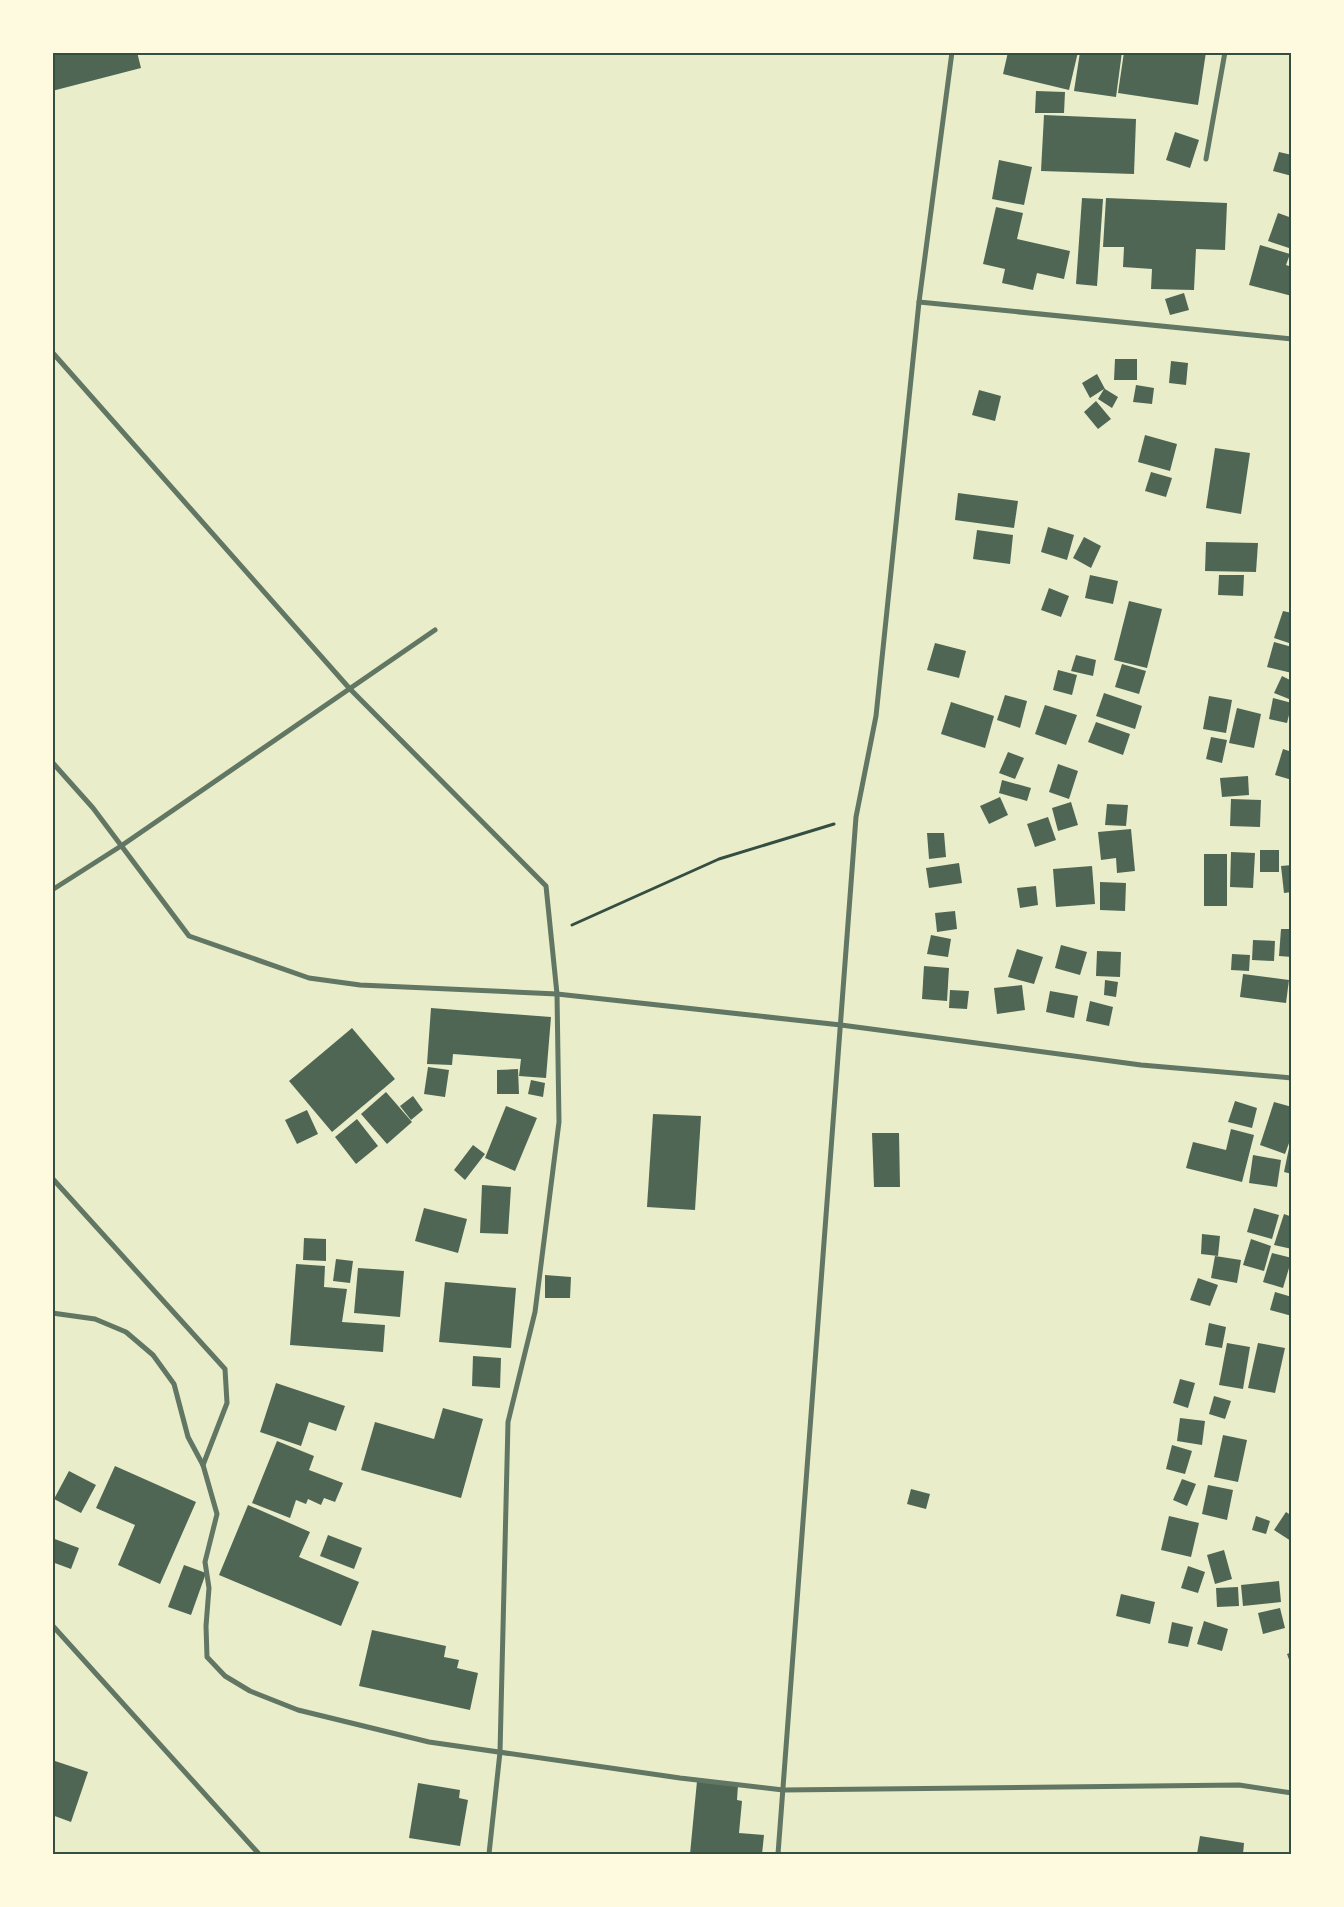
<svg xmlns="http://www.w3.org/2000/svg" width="1344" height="1907" viewBox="0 0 1344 1907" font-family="'Space Grotesk',sans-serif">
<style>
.building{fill:#4f6655}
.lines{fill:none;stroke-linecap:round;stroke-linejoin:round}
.path{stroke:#344e41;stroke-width:3}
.minor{stroke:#617663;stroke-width:5}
.neatline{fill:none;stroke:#344e41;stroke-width:2}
</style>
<rect width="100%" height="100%" fill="#e9edc9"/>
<g class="building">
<path d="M52,52h85l4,16 -89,23z"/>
<path d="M1008,52h70l-9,38 -66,-16z"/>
<path d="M1080,52h42l-6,45 -42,-6z"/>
<path d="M1124,52h82l-8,53 -80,-12z"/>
<path d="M1036,91l29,1 -1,21h-29z"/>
<path d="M1044,115l92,4 -2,55 -93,-3z"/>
<path d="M1175,132l24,8 -9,28 -24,-8z"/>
<path d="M1279,152l13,3v21l-19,-5z"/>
<path d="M999,160l33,7 -8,38 -32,-6z"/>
<path d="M1082,198l21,1 -6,87 -21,-2z"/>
<path d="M1106,198l121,5 -2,47 -29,-1 -2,41 -43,-1 1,-20 -29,-2 1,-20h-21z"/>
<path d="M996,207l27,6 -6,26 53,12 -6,28 -27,-6 -4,17 -31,-7 3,-14 -22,-5z"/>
<path d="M1278,213l14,5v31l-24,-8z"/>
<path d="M1260,245l30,9 -4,11 6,2v29l-43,-11z"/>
<path d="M1184,293l5,17 -19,5 -5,-16z"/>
<path d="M1115,359h22v21h-23z"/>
<path d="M1171,361l17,2 -2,22 -17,-2z"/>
<path d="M1097,374l8,15 13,8 -6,11 -14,-9 6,-10 -14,9 -8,-15z"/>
<path d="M1136,385l18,3 -2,16 -19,-2z"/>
<path d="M979,390l22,6 -6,25 -23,-6z"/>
<path d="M1096,401l15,18 -13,10 -14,-17z"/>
<path d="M1145,435l32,9 -7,27 -32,-9z"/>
<path d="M1215,448l35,5 -9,61 -35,-6z"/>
<path d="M1151,472l21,6 -6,19 -21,-6z"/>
<path d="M958,493l60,8 -4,27 -59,-8z"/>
<path d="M1048,527l26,8 -7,25 -26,-8z"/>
<path d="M977,530l36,5 -3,29 -37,-5z"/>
<path d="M1084,537l17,9 -10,22 -18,-10z"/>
<path d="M1206,542l52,1 -2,29 -51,-1z"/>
<path d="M1090,575l28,6 -5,23 -28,-6z"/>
<path d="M1219,575h25l-1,21 -25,-1z"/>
<path d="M1049,588l20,8 -8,21 -20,-7z"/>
<path d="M1129,601l33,8 -15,59 -33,-8z"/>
<path d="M1283,611l9,2v31l-18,-6z"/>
<path d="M1274,642l18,5v26l-25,-6z"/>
<path d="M935,643l31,8 -7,27 -32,-8z"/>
<path d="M1076,655l20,5 -3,16 -22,-5z"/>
<path d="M1122,664l24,7 -7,23 -24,-7z"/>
<path d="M1058,670l19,5 -5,20 -19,-5z"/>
<path d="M1282,676l10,5 -3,18 -15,-6z"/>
<path d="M1104,693l38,13 -7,23 -39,-13z"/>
<path d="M1005,695l22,6 -7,27 -23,-8z"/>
<path d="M1209,696l23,4 -6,33 -23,-4z"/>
<path d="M1273,698l19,5 -5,20 -18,-4z"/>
<path d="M951,702l43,14 -9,32 -44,-14z"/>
<path d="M1045,705l32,10 -11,30 -31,-11z"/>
<path d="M1237,708l24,6 -7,34 -25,-5z"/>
<path d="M1096,722l34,12 -7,21 -35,-13z"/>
<path d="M1211,737l16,3 -5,23 -16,-4z"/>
<path d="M1283,749l9,3v28l-17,-5z"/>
<path d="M1008,752l16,6 -9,21 -16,-6z"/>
<path d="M1058,764l20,7 -9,28 -20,-7z"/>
<path d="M1248,776l1,19 -27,2 -2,-19z"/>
<path d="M1002,780l29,8 -4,13 -28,-8z"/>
<path d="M1000,797l8,18 -19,9 -9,-18z"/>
<path d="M1231,799l30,1 -1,27 -30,-1z"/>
<path d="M1071,802l7,23 -20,6 -6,-23z"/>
<path d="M1107,804l21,1 -2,21 -21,-1z"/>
<path d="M1048,817l8,23 -21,7 -8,-23z"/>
<path d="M1131,829l4,42 -18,2 -1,-15 -15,2 -3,-28z"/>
<path d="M927,833h17l2,24 -17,2z"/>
<rect x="1260" y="850" width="19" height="22"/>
<path d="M1231,852l24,1 -2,35 -23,-1z"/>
<rect x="1204" y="854" width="23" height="52"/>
<path d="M959,863l3,20 -33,5 -3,-20z"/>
<path d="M1292,865v27l-8,1 -3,-27z"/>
<path d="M1092,866l3,38 -39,3 -3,-38z"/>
<path d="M1100,882l26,1 -1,28 -25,-1z"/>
<path d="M1036,886l2,19 -18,3 -3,-20z"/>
<path d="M955,911l2,18 -20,3 -2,-19z"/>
<path d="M1281,929h11v28l-13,-1z"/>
<path d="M931,935l20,4 -3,18 -21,-3z"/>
<path d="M1253,940l22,1 -1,20 -22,-1z"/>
<path d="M1061,945l26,7 -7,23 -25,-7z"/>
<path d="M1017,949l26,8 -9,27 -26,-7z"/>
<path d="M1097,951l24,1 -1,25 -24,-1z"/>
<path d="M1232,954l18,1 -1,16 -18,-1z"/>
<path d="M924,966l25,2 -2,33 -25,-2z"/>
<path d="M1243,974l46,6 -3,23 -46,-6z"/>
<path d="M1105,980l13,2 -2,15 -12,-2z"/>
<path d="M1022,985l3,25 -28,4 -3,-26z"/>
<path d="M950,990l19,1 -2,18 -18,-1z"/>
<path d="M1050,991l28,5 -4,22 -28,-6z"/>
<path d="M1090,1001l23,6 -4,19 -23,-5z"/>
<path d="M431,1008l120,9 -5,61 -27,-2 2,-17 -68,-5 -1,11 -25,-1z"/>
<path d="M352,1028l43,51 -63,53 -43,-51z"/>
<path d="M428,1067l21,3 -4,27 -21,-3z"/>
<path d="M518,1069l1,25h-22v-24z"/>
<path d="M531,1080l14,3 -2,14 -15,-3z"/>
<path d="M386,1092l26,30 -25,22 -26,-30z"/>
<path d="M413,1096l10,14 -12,10 -11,-14z"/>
<path d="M1235,1101l22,7 -5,20 -24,-6z"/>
<path d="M1274,1102l18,5v28l-7,19 -25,-9z"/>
<path d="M506,1106l31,12 -22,53 -30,-13z"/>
<path d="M307,1110l11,24 -21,10 -12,-24z"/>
<path d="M653,1114l48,2 -6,94 -48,-3z"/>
<path d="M357,1119l21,27 -22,18 -21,-27z"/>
<path d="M1231,1129l23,6 -12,47 -56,-14 7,-26 33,8z"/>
<path d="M872,1133h27l1,54h-26z"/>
<path d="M473,1145l12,9 -20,26 -11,-10z"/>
<path d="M1289,1148l3,1v25l-8,-2z"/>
<path d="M1253,1155l28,5 -4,27 -28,-4z"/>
<path d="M482,1185l29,2 -3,47 -28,-1z"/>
<path d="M424,1208l43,11 -9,34 -43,-12z"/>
<path d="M1254,1208l25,7 -7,24 -25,-7z"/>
<path d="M1284,1214l8,3v32l-18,-4z"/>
<path d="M1202,1234l18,2 -2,20 -17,-2z"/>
<path d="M304,1238l22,1v22l-23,-1z"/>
<path d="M1251,1239l20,7 -7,25 -21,-6z"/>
<path d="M1272,1253l20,5 -9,30 -20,-6z"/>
<path d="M1215,1256l26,4 -4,23 -26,-5z"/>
<path d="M336,1259l17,2 -3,22 -17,-2z"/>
<path d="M296,1264l29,2 -1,21 23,2 -5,33 43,3 -2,27 -93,-7z"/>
<path d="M358,1268l46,3 -4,46 -46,-4z"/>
<path d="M545,1275l26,2 -1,21h-25z"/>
<path d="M1198,1278l20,7 -8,21 -20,-6z"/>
<path d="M445,1282l71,6 -5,60 -72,-6z"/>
<path d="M1275,1292l17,5v19l-22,-6z"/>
<path d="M1209,1323l17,4 -4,21 -17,-3z"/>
<path d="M1227,1343l23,4 -7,42 -24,-4z"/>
<path d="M1258,1343l27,5 -10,45 -27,-5z"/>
<path d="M473,1356l28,2 -1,30 -28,-2z"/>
<path d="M1180,1379l15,4 -7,25 -15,-5z"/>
<path d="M276,1383l69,23 -9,25 -27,-9 -8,24 -41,-14z"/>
<path d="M1214,1396l17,5 -6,18 -16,-5z"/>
<path d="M443,1408l40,11 -22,79 -100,-28 14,-48 59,17z"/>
<path d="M1180,1418l25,3 -3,24 -25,-4z"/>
<path d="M1223,1435l24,5 -9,42 -24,-5z"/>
<path d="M277,1441l37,15 -5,14 34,13 -8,19 -11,-4 -3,7 -13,-6 -2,5 -10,-4 -6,18 -38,-15z"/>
<path d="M1172,1445l20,6 -7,23 -19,-5z"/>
<path d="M115,1466l81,36 -36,82 -42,-19 17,-40 -39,-17z"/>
<path d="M69,1471l27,14 -15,28 -27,-14z"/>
<path d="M1182,1479l14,5 -9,22 -14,-6z"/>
<path d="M1208,1485l25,5 -6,30 -25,-6z"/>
<path d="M911,1489l19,5 -4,15 -19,-5z"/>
<path d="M248,1505l62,27 -11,25 60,25 -18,44 -122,-51z"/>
<path d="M1286,1512l6,4 -1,25 -17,-11z"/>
<path d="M1169,1516l30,7 -8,34 -30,-7z"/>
<path d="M1256,1516l14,5 -4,13 -14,-4z"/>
<path d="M328,1535l34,13 -8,21 -34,-13z"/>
<path d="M52,1538l27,10 -8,21 -19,-7z"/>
<path d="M1224,1550l8,29 -17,5 -8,-29z"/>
<path d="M184,1565l22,8 -15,42 -23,-8z"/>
<path d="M1188,1566l17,6 -7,21 -17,-5z"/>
<path d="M1279,1581l2,21 -38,4 -2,-21z"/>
<path d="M1238,1587l1,19 -22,1 -1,-19z"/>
<path d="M1121,1594l34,8 -5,22 -34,-8z"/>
<path d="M1280,1608l5,20 -22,6 -5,-21z"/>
<path d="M1204,1621l24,8 -6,22 -25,-7z"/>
<path d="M1172,1622l21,5 -5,20 -20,-4z"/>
<path d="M372,1630l74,16 -2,11 15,3 -2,8 21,5 -8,37 -111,-24z"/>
<path d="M1292,1652v13h-1l-4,-11z"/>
<path d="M52,1760l36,12 -17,50 -19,-7z"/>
<path d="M697,1781l41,4 -1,15 5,1 -3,32 25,2 -2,19h-72z"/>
<path d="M418,1783l42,7 -1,8 9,2 -8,46 -51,-8z"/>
<path d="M1200,1836l44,7 -1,11h-46z"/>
</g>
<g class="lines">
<path class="path" d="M572,925l147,-66 115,-35"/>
<g class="minor">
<path d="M1206,159l19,-107"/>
<path d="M919,302l373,37"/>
<path d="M52,352l298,337 196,197 11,108 2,128 -24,190 -27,110 -8,330 -11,102"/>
<path d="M52,762l41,46 96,128 120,42 51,7 197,9 284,31 300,40 151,13"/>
<path d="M52,890l69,-44 314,-216"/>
<path d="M52,1178l173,191 2,34 -24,62"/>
<path d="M52,1313l43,6 31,13 27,23 21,29 14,53 15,28 14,49 -12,48 4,26 -3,38 1,31 18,19 25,15 48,19 131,32 251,36 103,12 456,-5 53,8"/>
<path d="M52,1625l207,229"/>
<path d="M778,1854l78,-1037 20,-101 43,-414 33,-250"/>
</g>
</g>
<rect width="1344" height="1907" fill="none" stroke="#fefae0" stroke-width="108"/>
<rect x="54" y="54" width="1236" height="1799" class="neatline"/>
</svg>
